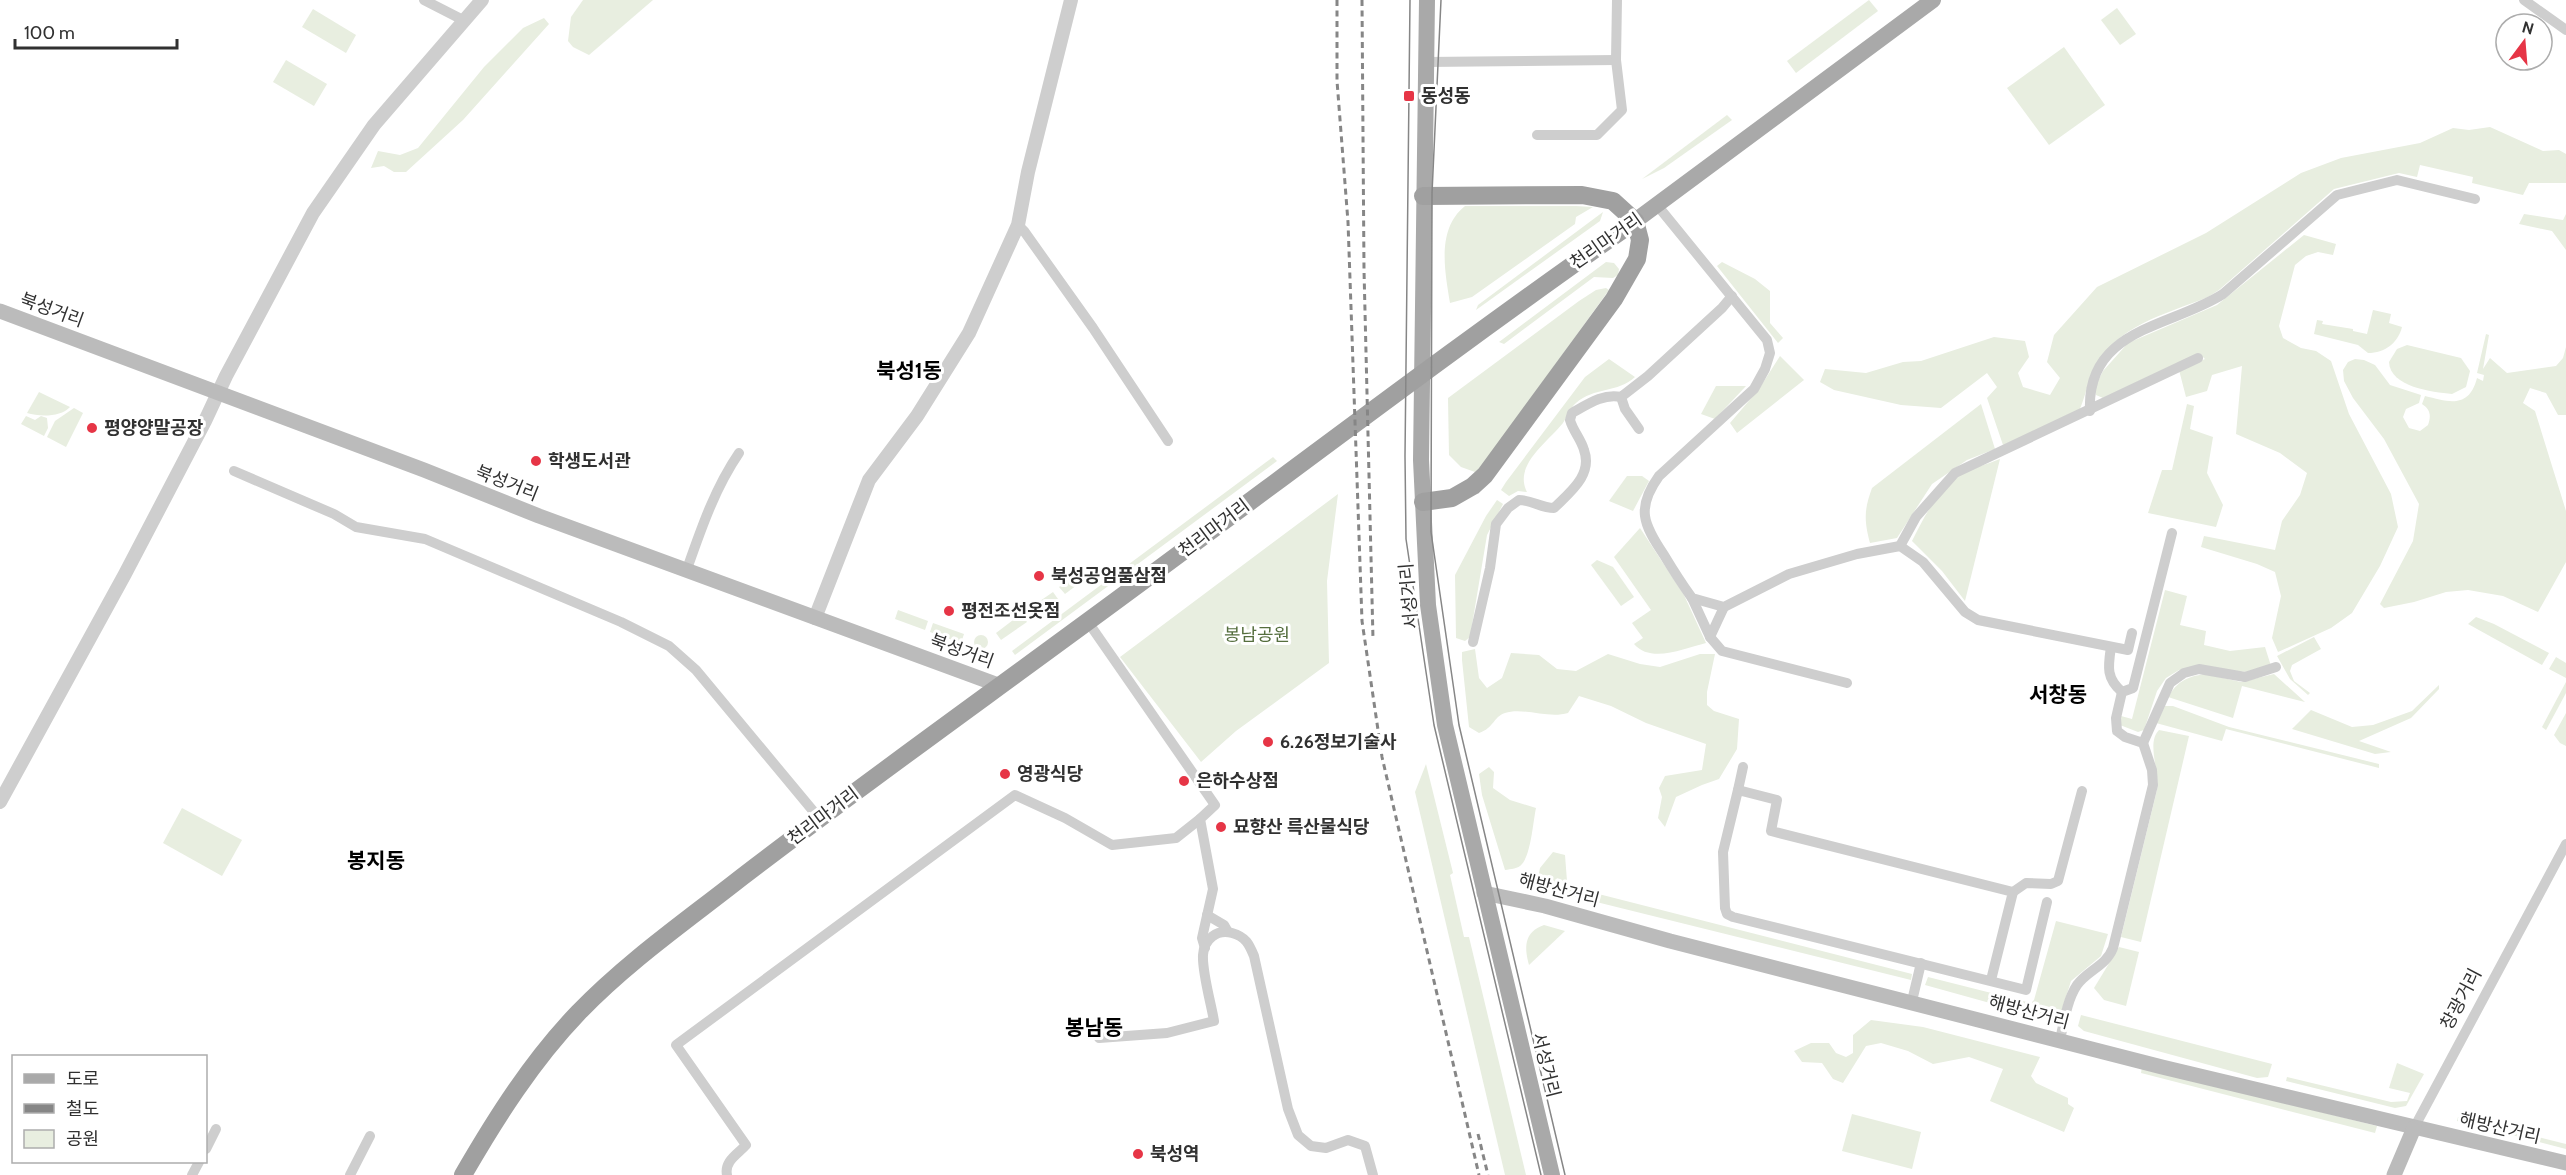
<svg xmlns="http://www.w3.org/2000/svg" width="2566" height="1175" viewBox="0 0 2566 1175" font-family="Cabin,'Noto Sans KR',sans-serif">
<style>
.green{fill:#e8eee0}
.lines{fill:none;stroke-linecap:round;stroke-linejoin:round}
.minor{stroke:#cecece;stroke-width:10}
.tertiary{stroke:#cecece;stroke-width:14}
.secondary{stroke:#bbb;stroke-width:15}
.primary{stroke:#a9a9a9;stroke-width:16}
.trunk{stroke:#a0a0a0;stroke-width:18}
.tram{stroke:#868686;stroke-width:1.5}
.rail{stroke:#868686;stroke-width:3;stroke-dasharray:6 4.5;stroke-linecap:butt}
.poi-dot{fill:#e63546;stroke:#fff;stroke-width:2}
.labels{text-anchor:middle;stroke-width:6;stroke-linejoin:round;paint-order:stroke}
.poi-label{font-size:18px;font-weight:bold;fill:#313131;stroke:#fff;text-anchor:start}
.street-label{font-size:18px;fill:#313131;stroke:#fff}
.park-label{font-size:18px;fill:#556e3e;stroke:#fff}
.quarter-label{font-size:21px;font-weight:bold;fill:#000;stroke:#fff}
</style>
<rect width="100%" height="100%" fill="#fff"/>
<g class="green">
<path d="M583,0h70l-64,55 -16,-8 -5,-6 3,-24z"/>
<path d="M1869,0l9,11 -82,62 -9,-12z"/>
<path d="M2117,8l19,26 -16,11 -19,-25z"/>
<path d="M313,9l43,26 -10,18 -44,-26z"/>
<path d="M544,18l5,6 -86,96 -57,52h-12l-10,-6 -13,2 7,-17 22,4 18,-7 66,-81 39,-39z"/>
<path d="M2064,47l41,58 -56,40 -42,-57z"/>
<path d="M286,60l41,24 -13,22 -41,-24z"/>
<path d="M1727,115l5,5 -68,48 -22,11z"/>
<path d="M2490,127l53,24 16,-1 7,4v29h-37l-6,12 -51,-12 1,-6 -53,-12 -3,12 -18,-4 -65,16 -115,101 -11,7c-42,17 -94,29 -115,74 -6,13 -8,27 -14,40l-76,34 -16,-47 10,-11 -10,-14 -46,35 -40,-3 -67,-15 -14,-8 5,-13 41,4 37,-11 18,-1 73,-24 31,4 4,16 -11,16 5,14 27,8 10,-17 -13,-16 7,-27 43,-48 109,-54 95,-60 40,-15 79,-15 33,-15 16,2z"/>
<path d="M1465,206h111l17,1 -17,10 -1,7 -103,73 -22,6c-5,-31 -14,-74 15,-97z"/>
<path d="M1603,212l-3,9 -124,89 2,-5z"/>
<path d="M2524,214l39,6 3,-6v36l-14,-19 -33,-7z"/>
<path d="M2304,235l32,9 -3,11 -15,-3 -12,4 -11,9 -16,61 4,12 18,10 15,3 15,10 18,53 42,80 7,33 -18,39 -28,47 -21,15 -53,24 -6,-14 9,-42 -6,-24 -18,-8 -56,-17 3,-11 71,14 7,-29 18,-26 7,-22 -27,-20 -44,-19 6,-68 -30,9 -5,16 -21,6 -7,-27 26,-11 -6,-6 -96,45 -7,-3v-10l7,-14 25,-28 89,-38z"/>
<path d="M1606,262l8,1 5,6 -1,6 -5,3 -19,-1 -90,67 -5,-2z"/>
<path d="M1722,262l33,17 15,12v32l13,15 -5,5 -61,-77z"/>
<path d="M1606,288l3,2 -127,176 -7,6 -14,-5 -12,-12 -1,-57 131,-97 17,-11z"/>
<path d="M2373,310l18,4 -2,9 13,4c-4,16 -17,26 -34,26l-10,-8 -44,-11 3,-14 6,1 -1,3 31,5v2l14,3z"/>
<path d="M2486,334l3,1 -6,34 7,-11 17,15 49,-7 7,-8 3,-11v68h-8l-12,-22 -16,-5 -7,15 12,8 31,100v51l-28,50 -35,-16 -35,-6 -22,2 -32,10 -30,6 -4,-4 33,-63 6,-37 -35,-65 -31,-41 -9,-17 -1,-11 5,-8 7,-3 9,1 11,5 15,20 31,10 -2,8 -13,6 -3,8 6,11 11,3 8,-6c3,-9 3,-15 -6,-21l3,-8c24,6 44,13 52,-18l6,3 1,-6 -7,-2z"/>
<path d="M2407,345l54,13 9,13 -4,16 -14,7c-20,-2 -62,-7 -63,-32l8,-13z"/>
<path d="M1780,356l24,24 -67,53 -7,-10 29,-34z"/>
<path d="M1609,359l26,18c-17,16 -41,10 -59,26 -6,5 -9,14 -13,20 -15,19 -50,42 -36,69l-9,-1 -9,5 -8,-6 5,-8 79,-105z"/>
<path d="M1716,386h30l-31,33 -14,-5z"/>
<path d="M39,392l31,15c-9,10 -30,10 -43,6z"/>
<path d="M1981,404l14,45 -28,11 -35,24 -35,54 -27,5c-6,-23 -6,-33 2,-55z"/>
<path d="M2187,404l7,2 -4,23 23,8 -6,36 16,32 -7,22 -68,-14 14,-43h10z"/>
<path d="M74,408l9,5 -17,34 -19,-10 8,-16z"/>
<path d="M26,416l9,4 6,-4 6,2 1,10 -4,8 -23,-12z"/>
<path d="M1273,457l4,4 -262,194 -3,-4z"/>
<path d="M2000,459l-35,142 -23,-30 -30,-30c12,-24 25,-50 48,-66 11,-7 28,-11 40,-16z"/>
<path d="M1627,476h15l7,5 -16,30 -24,-10z"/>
<path d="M1338,494l-11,87 2,82 -93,68 -35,31 -81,-105z"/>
<path d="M1497,500l6,4 -16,31 -17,102 -5,4 -9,-3 -1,-63 31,-59z"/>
<path d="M1640,528l44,67 22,48c-21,5 -55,21 -72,1l9,-6 -11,-15 19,-13 -37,-53z"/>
<path d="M1597,560l16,7 21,30 -13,9 -30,-41z"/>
<path d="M1084,569l5,7 -24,18 -6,-7z"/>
<path d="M2165,590l22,6 -7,29 26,6 -2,14 26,6 35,-4 6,19 -18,6 -74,-2 -13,8 -9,13 -13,39 -6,2 -18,-7 1,-9 11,3z"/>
<path d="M1053,592l5,7 -26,18 -5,-7z"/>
<path d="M898,610l30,11 -3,9 -30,-11z"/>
<path d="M1021,614l6,8 -26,18 -5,-7z"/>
<path d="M2476,617l18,7 55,29 -7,12 -74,-41z"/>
<path d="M933,623l31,11 -3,9 -31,-11z"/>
<circle cx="981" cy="642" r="7"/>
<path d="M2314,637l7,12 -29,16 -2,6 4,10 16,12 -2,2 -18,-16 -13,-23z"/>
<path d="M1475,649l4,29 8,10 15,-10 9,-25 28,2 18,14 19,2 32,-17 32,10 20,3 40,-13h15l-8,38v13l7,6 25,8 -2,30 -18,30 -17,6 -26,12 -11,30 -7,-9 4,-21 -3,-9 6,-12 37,-6 4,-26 -60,-21 -35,-17 -32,-10 -11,17c-20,6 -45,-6 -63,0 -12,4 -11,15 -26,20l-10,-6 -7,-67v-8z"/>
<path d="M2556,657l10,6v15l-17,-9z"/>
<path d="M2205,674l36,8 33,-8 31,28 -63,-16 -9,32 -65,-21c10,-16 18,-20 37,-23z"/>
<path d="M2566,682v11l-20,37 -4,-3z"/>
<path d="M2439,685v4l-28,29 -52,23 32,11 -16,2 -83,-25 19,-19 41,17 21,-2 39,-14z"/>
<path d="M2165,706h8l56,21 150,37v4l-153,-39 -4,12 -66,-18z"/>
<path d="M2566,713v33l-6,-3 -6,-8z"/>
<path d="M2159,730l30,6 -48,206 -20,-5 36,-147c3,-19 -11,-47 2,-60z"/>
<path d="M1426,764l27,109 -3,2 14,62h5l57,238h-21l-90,-383z"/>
<path d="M1489,767l5,5 -1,16 17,12 26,8c-3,14 -5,46 -14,56 -4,5 -11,5 -17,6l-23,-75 -3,-21z"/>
<path d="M182,808l60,32 -20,36 -59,-33z"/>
<path d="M1553,852l12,3 2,26 12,8 333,85 -1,6 -359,-89 -15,-9 3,-14z"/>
<path d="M2056,921l52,13 -7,22 -30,25 -12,38 -4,2 -130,-36 3,-8 103,26 3,-3z"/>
<path d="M1544,925l21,6 -36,34c-5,-18 -5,-33 15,-40z"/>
<path d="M2119,947l20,5 -13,54 -22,-6 -10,-12z"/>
<path d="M2081,1015l191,49 -4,13 -11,1 -173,-47 -6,-5z"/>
<path d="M1871,1020l52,7 117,30 -9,19 5,7 32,15v6l6,4 -10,24 -74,-31 13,-32 -34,-12 -36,7 -25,-13 -27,-8 -15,3 -23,37 -10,-4 -11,-16 -20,-1 -8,-11 17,-8h18l7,10 10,4 7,-4v-18z"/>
<path d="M2397,1063l27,11 -18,32 -11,2 -109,-27 1,-4 104,25 16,-1 3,-8 -21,-5z"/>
<path d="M2142,1067l235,59 -2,7 -234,-60z"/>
<path d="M1852,1114l69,18 -9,37 -70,-18z"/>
<path d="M2458,1117l108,27v5l-109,-28z"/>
</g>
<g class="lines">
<g class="minor">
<path d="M424,0l41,21"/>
<path d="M2524,0l42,30"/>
<path d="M1426,62l190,-2"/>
<path d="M1537,135h60l25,-25 -6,-50 1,-60"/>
<path d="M1657,205l110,135 3,13 -5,16 -11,20 -95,87c-23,32 -16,48 5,79 9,15 18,29 28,43l32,9 65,-33 68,-20 43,-8 23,16 42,50 13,8 150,30 4,-17"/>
<path d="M1018,225l6,6 69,97 75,113"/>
<path d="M1621,397l4,12 14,20"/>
<path d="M2090,411c-4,-83 82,-84 133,-117l114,-99 60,-15 78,19"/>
<path d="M234,471l100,43 22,13 69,12 196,83 48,24 27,24 123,148"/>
<path d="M1900,546l16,-29 39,-44 243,-115"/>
<path d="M687,569c14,-40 28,-81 52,-116"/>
<path d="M1692,598l18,39 12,14 125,32"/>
<path d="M1088,622l127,183 -15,14 13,70 -11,49 3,10"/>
<path d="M1710,637l14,-30"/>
<path d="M1473,642l17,-74 6,-44 12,-16 11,-8c13,0 22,8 35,8 16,-16 39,-33 30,-58 -3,-11 -11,-19 -14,-30l2,-7c16,-9 32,-20 49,-16l27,-21 74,-68 10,-12"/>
<path d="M2111,647c-3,20 -5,31 11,45"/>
<path d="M2143,743l27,-60 14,-10 15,-4 46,8 31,-10"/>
<path d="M1738,790l5,-23"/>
<path d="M2013,892l13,-9 25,1 7,-3 24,-90"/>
<path d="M1207,915l17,10 4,7"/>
<path d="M1991,980l22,-88 -242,-61 6,-31 -39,-10 -15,62 2,56 2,6 6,3 293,73 21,-88"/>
<path d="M1912,1001l9,-38"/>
<path d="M1099,1038l68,-5 47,-12c-3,-18 -12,-49 -11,-66 1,-16 14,-26 29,-22 14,4 17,11 22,23l34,153 10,26 13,11 15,2 22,-8 17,6 8,29"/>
<path d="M2060,1040c4,-18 7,-40 17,-55 11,-15 29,-19 36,-37l40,-163 -1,-15 -9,-27 -18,-6 -8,-6 -1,-13 6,-26 11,-4 39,-155"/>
<path d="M2414,1128l152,-284"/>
<path d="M206,1149l10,-20"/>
<path d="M192,1175l7,-13"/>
<path d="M350,1175l20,-39"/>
<path d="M727,1175c-3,-14 11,-21 19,-30l-70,-100 339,-250 50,23 47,27 64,-7 24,-19"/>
</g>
<g class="tertiary">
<path d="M815,618l54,-138 48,-64 52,-83 49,-108 10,-53 43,-172"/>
<path d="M0,802l125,-228 80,-153 21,-45 87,-163 61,-88 108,-125"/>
</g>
<g class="secondary">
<path d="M0,311l424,159 115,46 462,170"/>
<path d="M1484,893l61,13 125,35 492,126 404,96"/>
<path d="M2394,1175l20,-47"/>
</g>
<g class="primary">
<path d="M1427,0l-6,460 7,145 17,120 107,450"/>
<path d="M1635,221l298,-221"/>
</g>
<g class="trunk">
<path d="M1423,502l29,-4 21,-12 12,-11 129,-176 23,-40 3,-19 -5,-19 -22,-20 -31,-6 -159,1"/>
<path d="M463,1175c33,-57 69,-114 115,-162 49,-51 108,-92 164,-136 107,-82 217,-161 326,-241 189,-138 375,-281 567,-415"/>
</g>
<g class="tram">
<path d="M1410,0l-5,456 1,83 28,186 107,450"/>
<path d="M1441,0l-9,193 -1,339 28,193 106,450"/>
</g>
<g class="rail">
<path d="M1337,0v81l11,141 14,399 20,136 97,418"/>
<path d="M1362,0l2,270 9,369"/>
<path d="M1478,1134l10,41"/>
</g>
</g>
<g class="poi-dot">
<rect x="1403" y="90" width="12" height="12" rx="3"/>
<circle cx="92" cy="428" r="6"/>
<circle cx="536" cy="461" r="6"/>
<circle cx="1039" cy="576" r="6"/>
<circle cx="949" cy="611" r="6"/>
<circle cx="1268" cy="742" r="6"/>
<circle cx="1005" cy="774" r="6"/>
<circle cx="1184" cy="781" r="6"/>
<circle cx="1221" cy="827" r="6"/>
<circle cx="1138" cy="1154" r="6"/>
</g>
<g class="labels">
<g class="poi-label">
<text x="1421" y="102">동성동</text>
<text x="104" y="434">평양양말공장</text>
<text x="548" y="467">학생도서관</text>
<text x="1051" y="582">북성공엄품삼점</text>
<text x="961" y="617">평전조선옷점</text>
<text x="1280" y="748">6.26정보기술사</text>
<text x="1017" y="780">영광식당</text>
<text x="1196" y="787">은하수상점</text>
<text x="1233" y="833">묘향산 륵산물식당</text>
<text x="1150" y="1160">북성역</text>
</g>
<g class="street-label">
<text transform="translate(1606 241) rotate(-35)" y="6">천리마거리</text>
<text transform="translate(52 310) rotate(20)" y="6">북성거리</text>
<text transform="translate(507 483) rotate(22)" y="6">북성거리</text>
<text transform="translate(1214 528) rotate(-37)" y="6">천리마거리</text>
<text transform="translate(1409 596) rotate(-95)" y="6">서성거리</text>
<text transform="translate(962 651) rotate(20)" y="6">북성거리</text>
<text transform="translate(823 816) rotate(-37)" y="6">천리마거리</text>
<text transform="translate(1559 890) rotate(15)" y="6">해방산거리</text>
<text transform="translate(2461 999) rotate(-62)" y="6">창광거리</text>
<text transform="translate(2029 1012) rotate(15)" y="6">해방산거리</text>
<text transform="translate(1546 1065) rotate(76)" y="6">서성거리</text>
<text transform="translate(2500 1128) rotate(13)" y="6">해방산거리</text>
</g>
<g class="park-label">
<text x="1257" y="641">봉남공원</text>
</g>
<g class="quarter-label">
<text x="909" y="378">북성1동</text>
<text x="2058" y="702">서창동</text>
<text x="376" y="868">봉지동</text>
<text x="1094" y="1035">봉남동</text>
</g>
</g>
<rect x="12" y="1055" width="195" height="108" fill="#ffffff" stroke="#adadad" stroke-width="1.5"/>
<rect x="24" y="1074" width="30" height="9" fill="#a9a9a9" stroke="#adadad" stroke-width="1.5"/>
<text x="66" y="1085" font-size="18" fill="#313131">도로</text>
<rect x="24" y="1104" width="30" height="9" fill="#868686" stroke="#adadad" stroke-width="1.5"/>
<text x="66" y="1115" font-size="18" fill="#313131">철도</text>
<rect x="24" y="1130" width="30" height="18" fill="#e8eee0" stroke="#adadad" stroke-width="1.5"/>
<text x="66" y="1145" font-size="18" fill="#313131">공원</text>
<g transform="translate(2524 42) rotate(16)"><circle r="28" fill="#ffffff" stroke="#adadad" stroke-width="1.5"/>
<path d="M0-4.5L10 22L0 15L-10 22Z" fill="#e63546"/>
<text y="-9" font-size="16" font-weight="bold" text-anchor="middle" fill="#313131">N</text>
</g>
<path d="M15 39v9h162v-9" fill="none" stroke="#313131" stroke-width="3"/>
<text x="24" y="39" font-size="18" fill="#313131" stroke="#ffffff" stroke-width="4.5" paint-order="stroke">100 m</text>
</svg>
